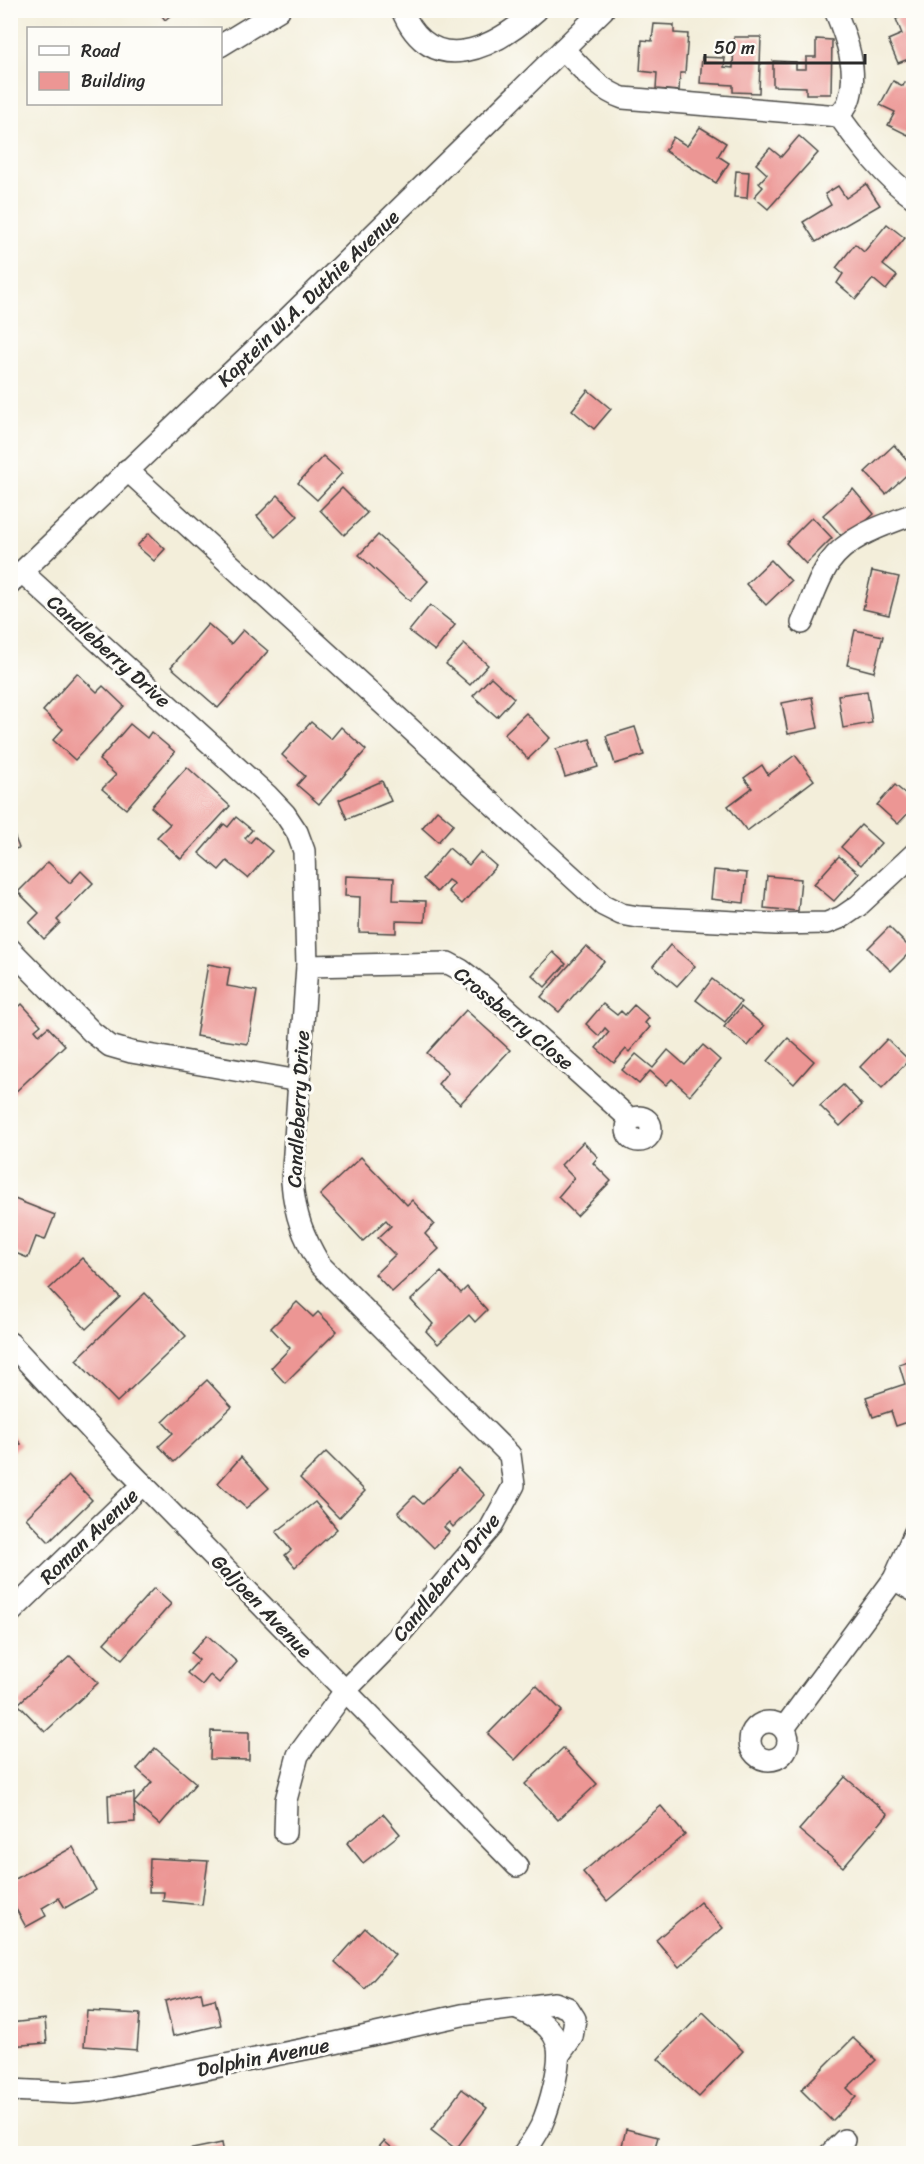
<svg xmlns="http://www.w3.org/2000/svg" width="924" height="2164" viewBox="0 0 924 2164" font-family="Sriracha,sans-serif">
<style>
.building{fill:#ec9694}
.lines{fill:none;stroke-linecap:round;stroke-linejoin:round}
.minor-casing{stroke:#494845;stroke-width:24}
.minor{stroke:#fff;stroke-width:21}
.labels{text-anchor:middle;stroke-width:6;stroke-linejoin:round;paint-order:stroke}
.street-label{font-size:20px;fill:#2b2b2b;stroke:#fdfcf7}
</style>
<rect width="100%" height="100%" fill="#fdfcf7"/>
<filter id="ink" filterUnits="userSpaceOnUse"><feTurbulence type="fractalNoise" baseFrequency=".0167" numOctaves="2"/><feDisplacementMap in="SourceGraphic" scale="12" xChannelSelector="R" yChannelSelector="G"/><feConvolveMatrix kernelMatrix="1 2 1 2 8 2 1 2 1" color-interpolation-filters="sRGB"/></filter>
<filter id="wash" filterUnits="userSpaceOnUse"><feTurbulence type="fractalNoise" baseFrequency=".008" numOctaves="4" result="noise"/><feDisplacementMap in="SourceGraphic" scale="24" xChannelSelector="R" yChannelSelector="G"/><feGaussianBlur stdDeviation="1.35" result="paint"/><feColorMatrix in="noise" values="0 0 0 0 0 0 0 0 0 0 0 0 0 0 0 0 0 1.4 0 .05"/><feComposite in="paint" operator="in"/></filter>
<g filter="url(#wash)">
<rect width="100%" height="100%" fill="#f3eeda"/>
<g id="blocks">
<g class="building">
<path d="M158,10h19l-12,10z"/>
<path d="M912,12l2,45 -16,6 -10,-23 14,-6 -6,-15z"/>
<path d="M654,24l20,1v8l14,1 -3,39h-5l-1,18 -23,-2 1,-16 -17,-2 2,-31 10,1z"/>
<path d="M734,37h27l-2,56 -26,-1v-7l-33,-2 2,-26 23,1 -1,9 9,1z"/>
<path d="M816,39l16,1 -1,54h-25v-7l-33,-1v-25l23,1v7h10v-12h10z"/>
<path d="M893,81l10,5 2,-4 9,5v37l-6,11 -20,-10 7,-13 -15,-7z"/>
<path d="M700,127l26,16 -8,13 11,7 -13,20 -51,-32 8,-14 14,9z"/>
<path d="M799,136l19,17 -50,56 -14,-12 9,-10 -4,-4 8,-9 -11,-10 14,-16 11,9z"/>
<path d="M736,171l13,1 -2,26 -13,-1z"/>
<path d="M866,184l14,21 -64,37 -13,-20 28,-17 -6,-11 13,-8 8,12z"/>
<path d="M887,224l18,14 -22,27 14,11 -11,14 -13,-11 -17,20 -19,-16 6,-9 -7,-6 19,-24 9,8z"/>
<path d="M588,390l23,19 -17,20 -22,-19z"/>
<path d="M894,445l20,23 -28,26 -21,-22z"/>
<path d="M323,456l19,17 -25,27 -19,-17z"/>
<path d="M342,488l25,25 -23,22 -24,-25z"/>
<path d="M853,489l21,25 -29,26 -22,-25z"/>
<path d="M278,495l20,21 -23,21 -18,-21z"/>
<path d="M812,517l20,21 -26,26 -20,-21z"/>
<path d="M149,533l16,16 -11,12 -17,-15z"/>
<path d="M378,535l50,46 -18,20 -51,-46z"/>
<path d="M771,560l20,21 -25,24 -20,-21z"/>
<path d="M872,571l27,6 -10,38 -26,-6z"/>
<path d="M430,605l25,20 -20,26 -26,-20z"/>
<path d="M208,624l23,20 12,-14 25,21 -50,57 -47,-41z"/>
<path d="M855,630l28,6 -9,36 -27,-7z"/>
<path d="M464,644l24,21 -18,20 -24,-21z"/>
<path d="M77,673l20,19 6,-6 21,20 -49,54 -22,-20 10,-11 -20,-18z"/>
<path d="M491,677l23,21 -17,19 -24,-21z"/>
<path d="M867,691l5,32 -29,5 -5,-33z"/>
<path d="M812,697l6,31 -30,6 -6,-31z"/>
<path d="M526,713l24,25 -22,21 -24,-25z"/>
<path d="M311,722l20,17 10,-12 25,23 -47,54 -22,-19 8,-9 -23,-21z"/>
<path d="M130,724l17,14 4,-6 24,20 -49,57 -24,-20 14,-14 -17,-15z"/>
<path d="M635,727l9,28 -29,9 -9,-28z"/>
<path d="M590,739l8,28 -33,10 -9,-28z"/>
<path d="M795,755l19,25 -67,51 -19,-25 24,-18 -8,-10 18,-13 6,10z"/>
<path d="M187,767l43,39 -49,53 -24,-22 13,-13 -19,-17z"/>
<path d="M382,781l9,20 -44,18 -8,-19z"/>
<path d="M895,785l19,16v6l-16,17 -21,-19z"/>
<path d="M437,810l17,14 -16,18 -16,-14z"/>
<path d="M236,817l16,13 -7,8 5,5 5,-6 17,14 -24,27 -21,-17 -8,9 -20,-17 25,-29 4,3z"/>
<path d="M10,825l9,23 -9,2z"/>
<path d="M861,825l20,18 -20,22 -20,-18z"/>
<path d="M449,848l20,17 11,-13 16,14 -34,38 -14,-13 6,-7 -6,-4 -11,12 -14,-13z"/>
<path d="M839,856l20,17 -25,28 -20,-17z"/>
<path d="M48,862l22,21 11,-12 12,12 -36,37 3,3 -16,16 -15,-16 10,-10 -21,-21z"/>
<path d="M714,870l33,3 -3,30 -33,-4z"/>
<path d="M346,876l48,2 -1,22 33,1 -1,21 -29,-1v12l-37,-1 1,-35 -15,-1z"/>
<path d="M767,876l34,3 -3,32 -34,-3z"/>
<path d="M889,927l23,23 -21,21 -23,-23z"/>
<path d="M670,945l25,21 -18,20 -24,-20z"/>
<path d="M586,946l18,15 -45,51 -18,-15z"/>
<path d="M553,952l13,12 -21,23 -13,-12z"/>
<path d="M208,964l22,4 -3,18 30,5 -9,53 -52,-8z"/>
<path d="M712,979l29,23 -16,20 -29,-22z"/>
<path d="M22,1004l19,21 -6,5 4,5 9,-8 17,18 -55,52v-82z"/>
<path d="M603,1004l14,11 4,-4 4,4 9,-10 15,13 -4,5 5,4 -21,25 -3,-3 -12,14 -18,-15 13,-16 -4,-4 -6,8 -13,-12z"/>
<path d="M741,1007l23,19 -16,20 -24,-19z"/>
<path d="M466,1010l44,40 -50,54 -22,-20 10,-12 -21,-19z"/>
<path d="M788,1038l26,23 -20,23 -26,-23z"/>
<path d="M887,1039l22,21 -27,28 -22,-21z"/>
<path d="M703,1045l17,15 -30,35 -18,-16 -6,6 -16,-14 -11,13 -17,-14 14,-16 17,14 15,-18 17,15z"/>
<path d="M843,1085l19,20 -22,21 -20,-20z"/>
<path d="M583,1142l15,15 -5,6 18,18 -34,35 -19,-19 16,-19 -13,-13z"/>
<path d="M361,1157l46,48 5,-5 22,24 -9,10 14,15 -47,43 -17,-18 20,-19 -17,-17 13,-12 -5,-6 -23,21 -43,-46z"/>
<path d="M12,1198l43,17 -10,25 -9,-3 -8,21 -18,-7v-48z"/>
<path d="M82,1258l38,39 -34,32 -37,-40z"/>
<path d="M441,1272l20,21 6,-6 20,23 -12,12 -6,-7 -31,29 -12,-13 7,-7 -22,-24z"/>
<path d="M145,1293l41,43 -69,66 -41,-42z"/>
<path d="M297,1302l16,15 5,-5 19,19 -52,52 -14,-15 19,-20 -19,-20z"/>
<path d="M914,1359v50l-2,1 2,10 -18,6 -5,-15 -18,6 -7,-20 39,-13 -6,-20z"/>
<path d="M207,1380l25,27 -58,55 -15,-16 14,-13 -10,-11z"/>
<path d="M10,1433l11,11 -11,10z"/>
<path d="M326,1452l39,39 -26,27 -39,-40z"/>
<path d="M241,1457l28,31 -23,20 -28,-25z"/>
<path d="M458,1468l27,27 -32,32 -4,-5 -5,5 5,5 -15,16 -36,-36 16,-16 9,8z"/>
<path d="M69,1476l23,24 -43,42 -23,-24z"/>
<path d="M315,1502l22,27 -42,38 -10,-12 6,-5 -15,-18z"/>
<path d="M154,1588l17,16 -49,55 -18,-16z"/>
<path d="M207,1635l30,27 -18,21 -9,-8 -8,10 -15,-12 12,-13 -8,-7z"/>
<path d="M70,1656l28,27 -53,49 -27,-28z"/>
<path d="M536,1685l26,26 -47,49 -27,-26z"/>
<path d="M211,1731l38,1v28l-39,-1z"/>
<path d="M155,1748l41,35 -36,42 -26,-22 1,19 -26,2 -1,-29 26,-2v10l18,-21 -15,-13z"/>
<path d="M563,1748l34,36 -39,36 -33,-36z"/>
<path d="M845,1777l43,37 -45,53 -44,-37z"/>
<path d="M661,1806l24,29 -78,66 -24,-29z"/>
<path d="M383,1814l17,20 -37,29 -16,-20z"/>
<path d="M73,1847l23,43 -31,18 -6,-10 -17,10 4,8 -20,11 -16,-29v-16z"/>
<path d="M150,1858l58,3 -6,44 -39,-4 1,-9h-15z"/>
<path d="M700,1902l23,26 -44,39 -23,-27z"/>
<path d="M365,1928l30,27 -30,34 -30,-27z"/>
<path d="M201,1992l2,10 12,-3 6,26 -48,11 -8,-35z"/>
<path d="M87,2011l53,3 -3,36 -53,-4z"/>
<path d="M703,2012l40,39 -44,46 -41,-38z"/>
<path d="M45,2019l2,24 -37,3v-23z"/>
<path d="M853,2038l23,22 -29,28 9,9 -24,24 -31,-31z"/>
<path d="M462,2089l25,19 -31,41 -25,-19z"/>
<path d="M626,2129l32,8 -3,10 23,7h-58z"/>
<path d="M384,2141l15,13h-26z"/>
<path d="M222,2143l2,11h-37v-4z"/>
</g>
</g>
</g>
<g filter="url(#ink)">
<use href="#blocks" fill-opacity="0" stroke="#494845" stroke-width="1.5"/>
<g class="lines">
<g class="minor-casing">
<g id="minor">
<path d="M402,10c29,71 93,38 135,0"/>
<path d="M835,10c11,27 24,61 14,90 -1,5 -7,11 -10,16"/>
<path d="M220,46l59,-36"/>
<path d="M563,49c18,18 35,41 60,49l216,18c21,29 45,61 75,82"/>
<path d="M127,470l476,435 18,9 17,3 138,7 51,-1 15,-6 16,-11 56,-52"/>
<path d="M22,572l245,223 18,19 12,18 7,19 3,115 -15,216c3,34 11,54 28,83l190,190 4,30 -24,44 -95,111 -50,51 -47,64 -12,45 -1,33"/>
<path d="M10,583l271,-258 322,-315"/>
<path d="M802,623c9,-20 15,-42 27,-60 19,-27 55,-38 85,-49"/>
<path d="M10,949l82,83 18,14 21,6 168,29"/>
<path d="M307,966l141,-3 13,7 21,16 149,134"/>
<circle cx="639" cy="1129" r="12"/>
<path d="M10,1343l113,121 394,402"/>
<path d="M894,1579l20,12"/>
<path d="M10,1613l133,-129"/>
<circle cx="769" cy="1741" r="19"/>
<path d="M784,1728l110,-149 20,-45"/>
<path d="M515,2008c15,6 37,17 42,35 6,18 -8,65 -16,83 -5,10 -11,19 -18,28"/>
<path d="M10,2090l63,3 22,-2 240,-48 127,-28 93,-12 13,5 7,11 -3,18 -13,18"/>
<path d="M830,2154l14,-14"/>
</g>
</g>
<use href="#minor" class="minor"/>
</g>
</g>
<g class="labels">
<g class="street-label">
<text transform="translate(308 298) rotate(-44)" y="7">Kaptein W.A. Duthie Avenue</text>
<text transform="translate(109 651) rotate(42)" y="7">Candleberry Drive</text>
<text transform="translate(514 1018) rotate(40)" y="7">Crossberry Close</text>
<text transform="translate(298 1109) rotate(-87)" y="7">Candleberry Drive</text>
<text transform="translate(89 1536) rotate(-44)" y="7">Roman Avenue</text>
<text transform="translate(446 1577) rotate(-51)" y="7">Candleberry Drive</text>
<text transform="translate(262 1606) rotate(46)" y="7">Galjoen Avenue</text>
<text transform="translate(263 2057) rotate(-11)" y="7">Dolphin Avenue</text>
</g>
</g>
<rect width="924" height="2164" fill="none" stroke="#fdfcf7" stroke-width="36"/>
<rect x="27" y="27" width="195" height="78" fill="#fdfcf7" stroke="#a9a8a5" stroke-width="1.5"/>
<rect x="39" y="46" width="30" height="9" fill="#ffffff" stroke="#a9a8a5" stroke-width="1.5"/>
<text x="81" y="57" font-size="18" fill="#2b2b2b">Road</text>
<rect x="39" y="72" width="30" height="18" fill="#ec9694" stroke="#a9a8a5" stroke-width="1.5"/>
<text x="81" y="87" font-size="18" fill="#2b2b2b">Building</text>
<path d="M705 54v9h160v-9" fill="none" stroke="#2b2b2b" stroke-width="3"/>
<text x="714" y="54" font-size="18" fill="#2b2b2b" stroke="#fdfcf7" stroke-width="4.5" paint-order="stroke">50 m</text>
</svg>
